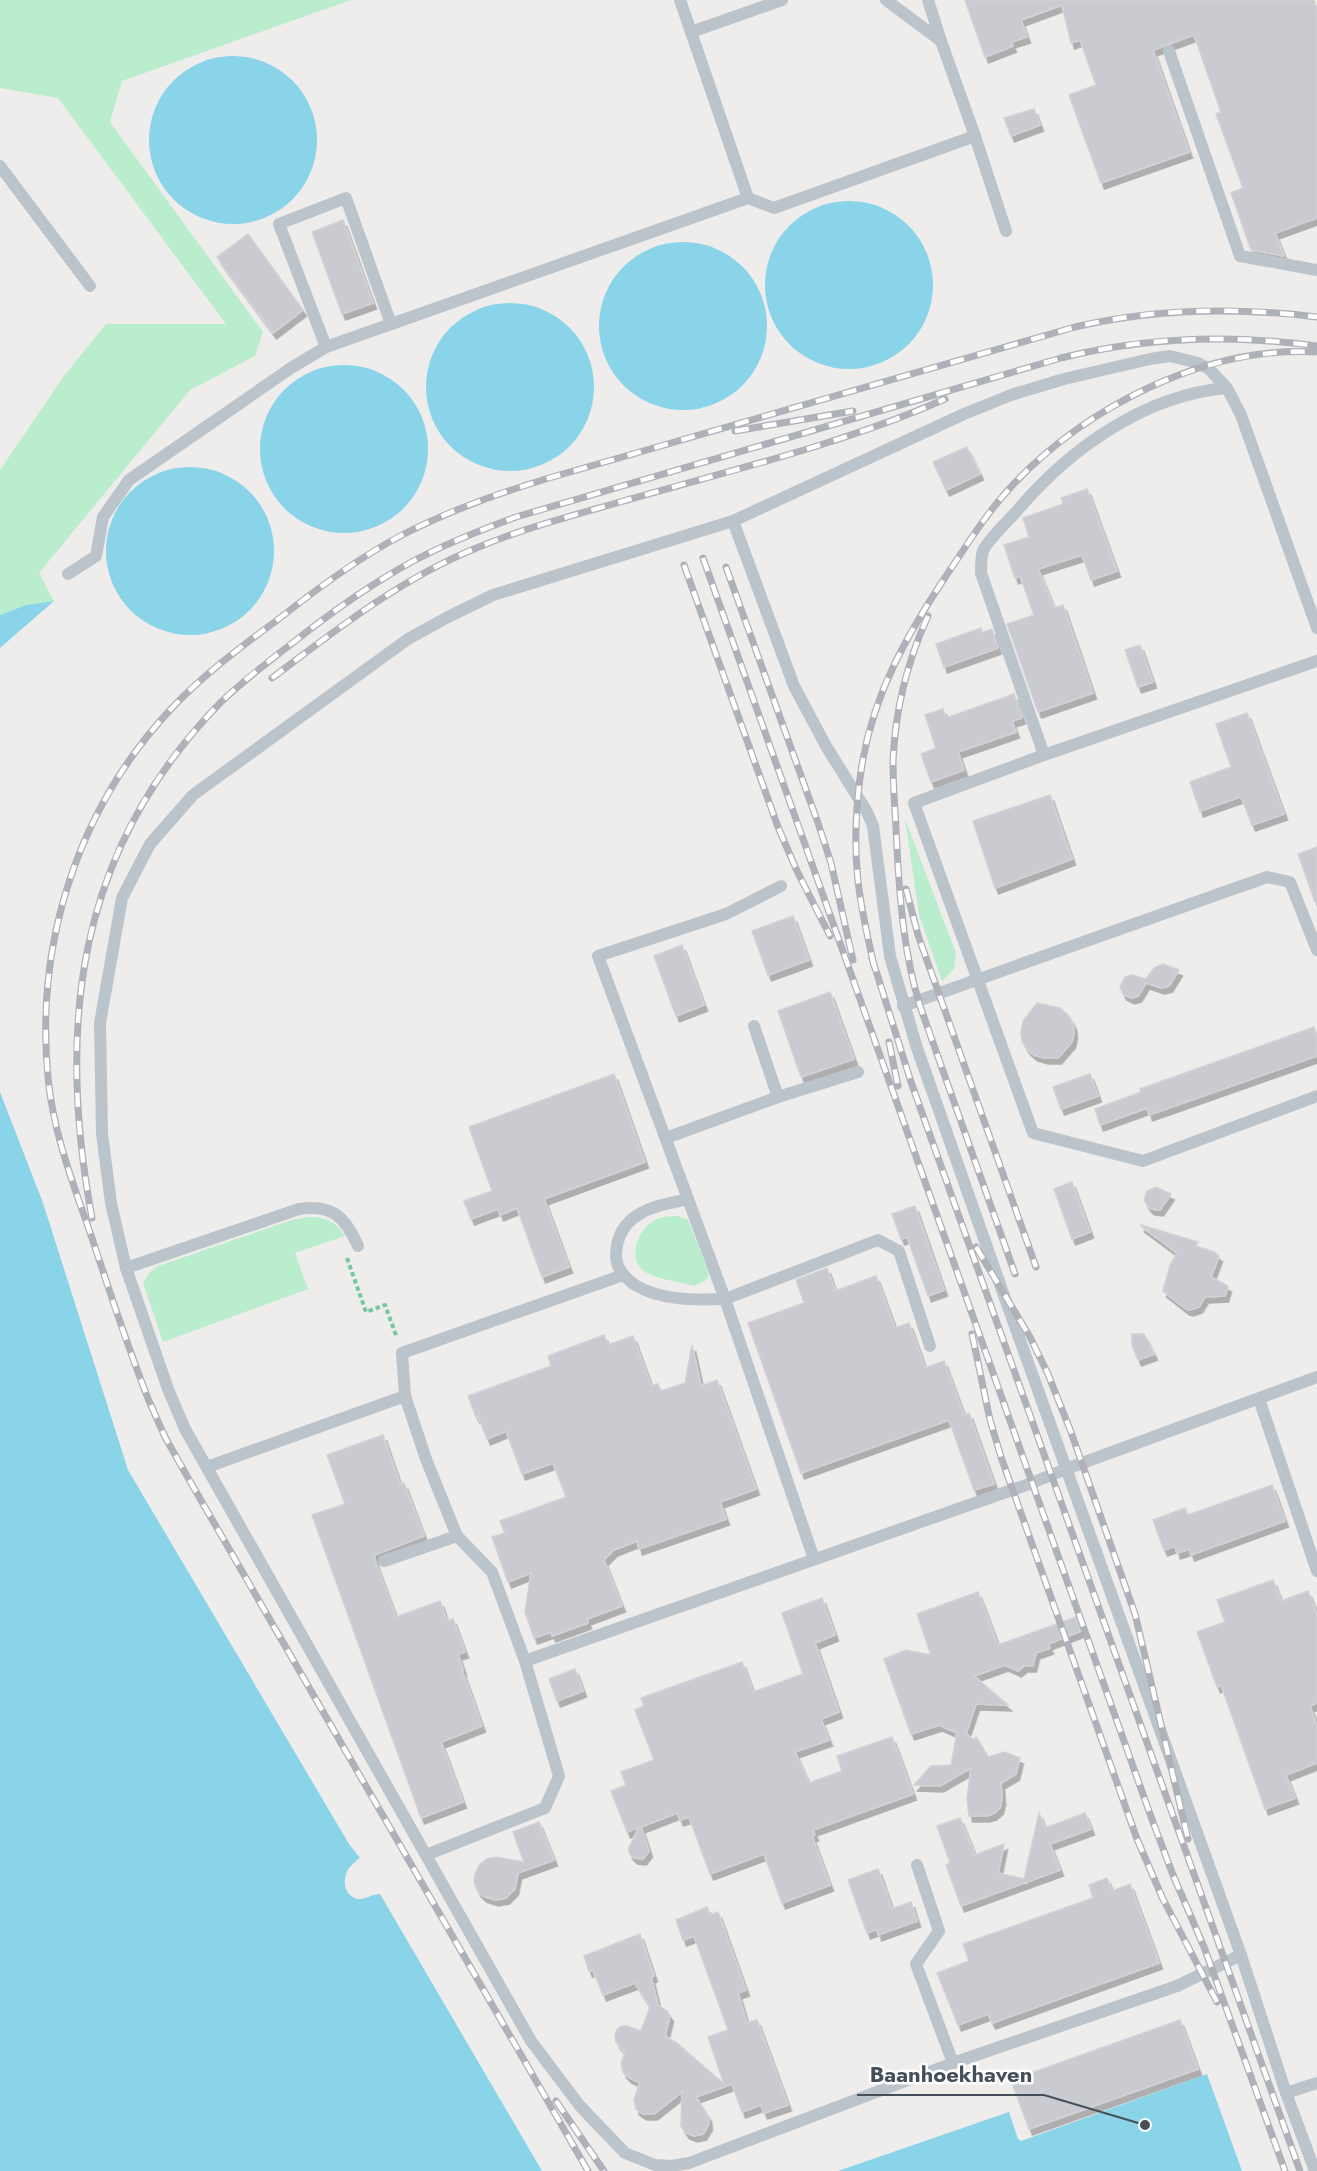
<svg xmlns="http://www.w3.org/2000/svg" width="1317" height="2171" viewBox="0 0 1317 2171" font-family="Jost,sans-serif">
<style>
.green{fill:#baedce}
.water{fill:#89d4e8}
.building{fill:#c9cbd1;stroke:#d0d2d8;stroke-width:1.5;filter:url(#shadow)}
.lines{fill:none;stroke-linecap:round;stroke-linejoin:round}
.path{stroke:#74c9a0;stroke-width:4;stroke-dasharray:4.5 3;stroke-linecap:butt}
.service{stroke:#bbc4cb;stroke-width:12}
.rail-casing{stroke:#aeb1b7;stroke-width:7}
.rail{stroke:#fff;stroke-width:4.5;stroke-dasharray:14;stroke-linecap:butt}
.leader{fill:none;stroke:#454f59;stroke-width:2}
.callout-dot{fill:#454f59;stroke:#fff;stroke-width:2}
.callout-label{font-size:22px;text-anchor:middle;font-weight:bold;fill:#454f59;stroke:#fff;stroke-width:5;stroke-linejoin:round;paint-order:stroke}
</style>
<defs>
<filter id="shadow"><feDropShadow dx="3.5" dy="6" stdDeviation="0" flood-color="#0004"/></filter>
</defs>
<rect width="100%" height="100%" fill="#efecec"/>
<g class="green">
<path d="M0,0h351l-229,81 -12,41 153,210 -8,24 -65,34 -151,183 15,28 -28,4 -26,10v-145l64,-94 42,-52h120l-168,-226 -58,-10z"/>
<path d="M905,819l51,134 -2,16 -12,12 -23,-66z"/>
<path d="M678,1216l10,4 20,51v6l-3,4 -11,5c-13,-4 -40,-7 -50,-15 -18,-14 -5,-42 11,-51 7,-4 15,-4 23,-4z"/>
<path d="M308,1217c16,-1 29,5 37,19l-50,17 13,36 -145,53 -20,-59 7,-11 8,-6 134,-46z"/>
</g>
<g class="water">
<circle cx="233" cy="140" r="84"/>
<circle cx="849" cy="285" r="84"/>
<circle cx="683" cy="326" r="84"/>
<circle cx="510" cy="387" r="84"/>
<circle cx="344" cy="449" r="84"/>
<circle cx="190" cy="551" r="84"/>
<path d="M54,601l-54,47v-33l26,-10z"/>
<path d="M0,1092l43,111 85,267 221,374 11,14c-4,3 -8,6 -11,10 -7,10 -6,28 9,31 6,1 15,-5 22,-5l162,277h-542z"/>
<path d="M1207,2074l35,97h-404l171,-59 9,27 3,2z"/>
</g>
<g class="building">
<path d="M965,0h349l3,9v209l-42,15 9,23 -33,-6 -20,-57 12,-5 -27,-74 5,-2 -27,-77 -41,15 36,102 -88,31 -32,-88 27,-10 -16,-45 -9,3 -9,-38 -41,15 6,17 -16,5 2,4 -28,11z"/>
<path d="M1034,109l6,16 -29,11 -7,-18z"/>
<path d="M343,220l30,83 -31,11 -30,-82z"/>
<path d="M248,234l55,76 -30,23 -56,-76z"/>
<path d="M967,447l13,27 -34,16 -13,-28z"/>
<path d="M1087,489l30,82 -26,9 -9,-25 -44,14 16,39 9,-3 30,88 -55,19 -31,-88 27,-9 -14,-39 -5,2 -11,-33 25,-8 -6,-19 40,-14 -2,-6z"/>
<path d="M981,628l1,5 10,-4 6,19 -54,19 -8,-23z"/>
<path d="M1140,645l13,37 -15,5 -13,-37z"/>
<path d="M1014,694l8,24 -10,3 4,11 -58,20 6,18 -33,12 -10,-28 15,-6 -11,-33 18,-6 3,9z"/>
<path d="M1247,713l37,101 -32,11 -10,-26 -2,-2 -40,14 -10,-29 41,-15 -15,-43z"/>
<path d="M1050,795l22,64 -77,29 -22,-67z"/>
<path d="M1317,847v55h-2l-17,-48z"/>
<path d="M793,916l16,44 -41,15 -16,-44z"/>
<path d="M682,945l22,60 -28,11 -22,-60z"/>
<path d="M1162,964l17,6 -10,16 -8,2 -15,-5 -8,13 -7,2 -8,-4 -3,-7 5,-10 8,-2 13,4 8,-11z"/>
<path d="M830,992l24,67 -53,18 -23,-66z"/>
<path d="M1037,1003l23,5 9,8 4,8 1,9 -2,9 -14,16h-13l-11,-3 -7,-6 -5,-8 -1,-9 2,-11z"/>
<path d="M1314,1027l3,10v19l-168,59 -2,-7 -47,17 -5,-16 46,-17 -1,-3z"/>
<path d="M614,1074l31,88 -101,37 25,68 -27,10 -25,-69 -17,7 -2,-6 -27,10 -7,-18 28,-10 -23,-64z"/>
<path d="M1090,1074l8,22 -37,13 -8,-22z"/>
<path d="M1072,1182l18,50 -18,7 -18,-50z"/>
<path d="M1156,1187l15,7 -11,16 -9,-1 -4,-4 -3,-5 3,-9z"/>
<path d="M915,1206l29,84 -16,6 -21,-59 -6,2 -9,-25z"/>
<path d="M1141,1225l57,17 -2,4 18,6 5,4 -8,21 17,9 -3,10 -20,1 -6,10 -9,3 -4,-1 -23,-18 7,-26 7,-12 -36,-27z"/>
<path d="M827,1268l8,23 41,-15 19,52 14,-5 16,45 19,-7 20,54 5,-2 25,71 -20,6 -25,-70 -148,53 -53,-150 56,-20 -8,-23z"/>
<path d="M1132,1334h12l10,20 -16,6 -6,-15z"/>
<path d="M604,1335l4,10 25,-9 18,50 7,-2 3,7 24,-8 7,-38 9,41 16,-6 39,109 -36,13 6,17 -87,30 -2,-8 -23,9 -10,10 18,46 -35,13 1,4 -36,13 -1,-4 -17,6 -9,-26 6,-39 -23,9 -16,-45 13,-4 -5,-12 66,-24 -13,-34 -31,11 -16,-43 -19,8 -9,-23 -2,1 -8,-21 83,-30 -3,-10z"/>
<path d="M383,1435l17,49 4,-1 20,53 -50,19 2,9 20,53 44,-16 7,20 6,-2 12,33 -7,2 5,16h-1l20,56 -41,16 22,60 -42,16 -109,-303 33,-11 -18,-49z"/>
<path d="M1272,1485l13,36 -94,34 -2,-6 -12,4 -2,-7 -11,4 -11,-30 32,-12 3,7z"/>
<path d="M1273,1580l8,21 27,-10 9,24v88l-7,3 7,20v37l-31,12 9,23 -30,11 -44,-124 -4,2 -20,-55 28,-10 -8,-22z"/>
<path d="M978,1592l20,53 78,-28 5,14 -33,13 2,4 -14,5 -3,13h-9l-6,5 -13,-6 -31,11 34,29 -32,-1 -10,30 9,6 1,-3 12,20 17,-5 15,6 -4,16 -15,9 1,16 -2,9 -7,6 -7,2h-17l-2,-18 4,-30 -31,18 -26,-1 17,-19 20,-1 6,-32 -18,-8 -28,9 -27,-75 22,-9 25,5 -14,-41z"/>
<path d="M822,1598l13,37 -20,8 24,69 -18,7 8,21 -34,12 14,31 33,-12 -5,-15 55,-19 21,57 -100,36 2,5 -3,1 18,49 -48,18 -18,-49 -54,20 -21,-57 -9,3 -3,-7 -36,14 8,24 -6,8 -9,-1 -5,-5v-5l10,-21 -12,5 -16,-41 15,-6 -5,-13 33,-12 -19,-50 9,-4 -3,-8 101,-36 11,30 50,-18 -21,-61z"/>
<path d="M575,1669l8,22 -26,10 -8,-22z"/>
<path d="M1039,1813l6,15 40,-15 6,16 -41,15 10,26 -99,36 -15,-41 4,-2 -13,-37 23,-8 15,37 29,-11 -6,29 26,6z"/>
<path d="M539,1822l15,38 -36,13 -3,16 -9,9 -11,2 -12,-4 -6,-6 -3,-8 1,-8 4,-9 8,-6 9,-2 28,5 -11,-30z"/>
<path d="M878,1869l14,40 19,-7 6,19 -39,14 -1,-6 -10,4 -19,-53z"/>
<path d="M1107,1878l5,13 18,-7 29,79 -167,60 -4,-9 -30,11 -21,-52 32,-12 -6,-17 130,-46 -4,-13z"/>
<path d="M707,1907l3,8 8,-3 28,78 -8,3 9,30 10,-3 31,85 -24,8 -3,-8 -19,7 -10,-28 -36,13 12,19 1,8 -6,10 -9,2 -8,-3 -5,-7 1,-34 -28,22h-11l-7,-5 -2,-10 6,-16 -12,-6 -5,-5 -2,-9 4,-10 -9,-11 -1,-7 2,-6 5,-3h5l14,5 9,-24 -15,-24 -32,12 -10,-25 -4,1 -5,-15 56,-22 14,42 -3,1 7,28 9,6 3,5 -5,20 12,7 47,41 -16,-47 20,-7 -34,-94 -11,4 -7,-20z"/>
<path d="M1180,2020l18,49 -169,60 -18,-49z"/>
</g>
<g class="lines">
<path class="path" d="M347,1258l19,54 19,-7 12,33"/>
<g class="service">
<path d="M680,0l68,198"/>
<path d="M886,0l55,41 -13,-41"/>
<path d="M691,32l91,-32"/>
<path d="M1169,51l71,205 77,14"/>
<path d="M975,136l31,95"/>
<path d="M0,166l90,120"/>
<path d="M326,347l-47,-123 67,-26 45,126"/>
<path d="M733,521l61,165 32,60 41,66 6,14 17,130 26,89 86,245 239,665 45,138 29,78"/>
<path d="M68,574l28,-18 7,-39 26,-37 162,-112 35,-21 422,-149 26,10 201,-72 -34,-95"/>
<path d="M1317,661l-273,94 -130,48 119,330 110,28 174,-65"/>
<path d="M1044,755l-63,-182c0,-6 0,-16 2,-22 4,-10 25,-30 33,-39 52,-62 128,-117 211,-124"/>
<path d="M781,886l-55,28 -128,42 127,343 89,260"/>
<path d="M903,1006l364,-129 23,5 27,68"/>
<path d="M754,1026l24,71"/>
<path d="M666,1138l112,-41 80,-25"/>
<path d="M688,1199c-34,7 -71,14 -72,56 0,13 9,23 19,30 26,16 61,15 90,14l153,-59 21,11 31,95"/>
<path d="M126,1268l173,-59c34,-5 46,8 59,37"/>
<path d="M1259,1399l58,172"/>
<path d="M207,1467l198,-71"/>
<path d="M384,1561l73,-25"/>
<path d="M525,1661l504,-177 37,-15 251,-92"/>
<path d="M426,1855l119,-47 14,-32 -34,-115 -33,-89 -35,-36 -31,-77 -21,-63 -3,-43 221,-78"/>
<path d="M917,1865l22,66 -23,33 37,99"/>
<path d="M1241,1955l-64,31 -224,77 -264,100 -17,3 -17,-1 -30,-12 -45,-47 -49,-65 -346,-612 -17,-40 -42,-121 -15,-65 -9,-69 -2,-111 22,-125 28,-54 43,-49 215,-156 40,-22 45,-22 240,-74 231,-107 47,-19 53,-16 86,-20 20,-3 28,7 11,6 18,19 14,27 76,213"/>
<path d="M1286,2093l31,-10"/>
</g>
<g class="rail-casing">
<g id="rail">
<path d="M735,431l118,-20"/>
<path d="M703,558l447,1256 23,61 31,72 81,224"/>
<path d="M684,565l94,262 19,44 33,65"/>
<path d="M726,567l92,256 13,40 22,97"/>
<path d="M928,616c-21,46 -33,95 -35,146 0,29 3,58 4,86 3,55 7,106 23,158l95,268"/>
<path d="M272,678c64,-48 127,-98 202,-129 47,-20 97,-33 146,-47 108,-31 223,-58 325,-103"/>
<path d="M906,889l12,46 118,332"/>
<path d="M872,958l39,124 389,1089"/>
<path d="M874,966c-6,-28 -13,-57 -16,-85 -4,-39 -2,-83 5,-122 12,-67 44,-124 81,-180 21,-31 41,-64 66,-91 73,-80 195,-142 305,-136"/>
<path d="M889,1042l9,44"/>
<path d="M92,1218c-36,-194 -15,-369 129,-516 23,-22 48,-41 74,-61 28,-22 58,-44 89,-63 41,-26 86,-44 132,-61l545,-159c85,-21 169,-24 256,-12"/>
<path d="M976,1247l54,90 18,37 23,58 64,182 53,225"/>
<path d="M972,1334l18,86 11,37 136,382 25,58 55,105"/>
<path d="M556,2101l48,70"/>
<path d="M588,2171l-401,-695 -22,-39 -16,-36c-21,-53 -39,-108 -57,-163 -18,-52 -39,-105 -44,-161 -13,-134 30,-269 123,-368 31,-33 68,-61 105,-88 41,-32 82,-63 128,-87 47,-24 95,-41 145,-56l526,-151c81,-19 160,-20 242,-10"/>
</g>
</g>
<use href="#rail" class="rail"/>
</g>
<path class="leader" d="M1145 2125L1044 2095H857"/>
<circle class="callout-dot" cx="1145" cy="2125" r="6"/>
<g class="callout-label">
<text x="951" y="2082">Baanhoekhaven</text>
</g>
</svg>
